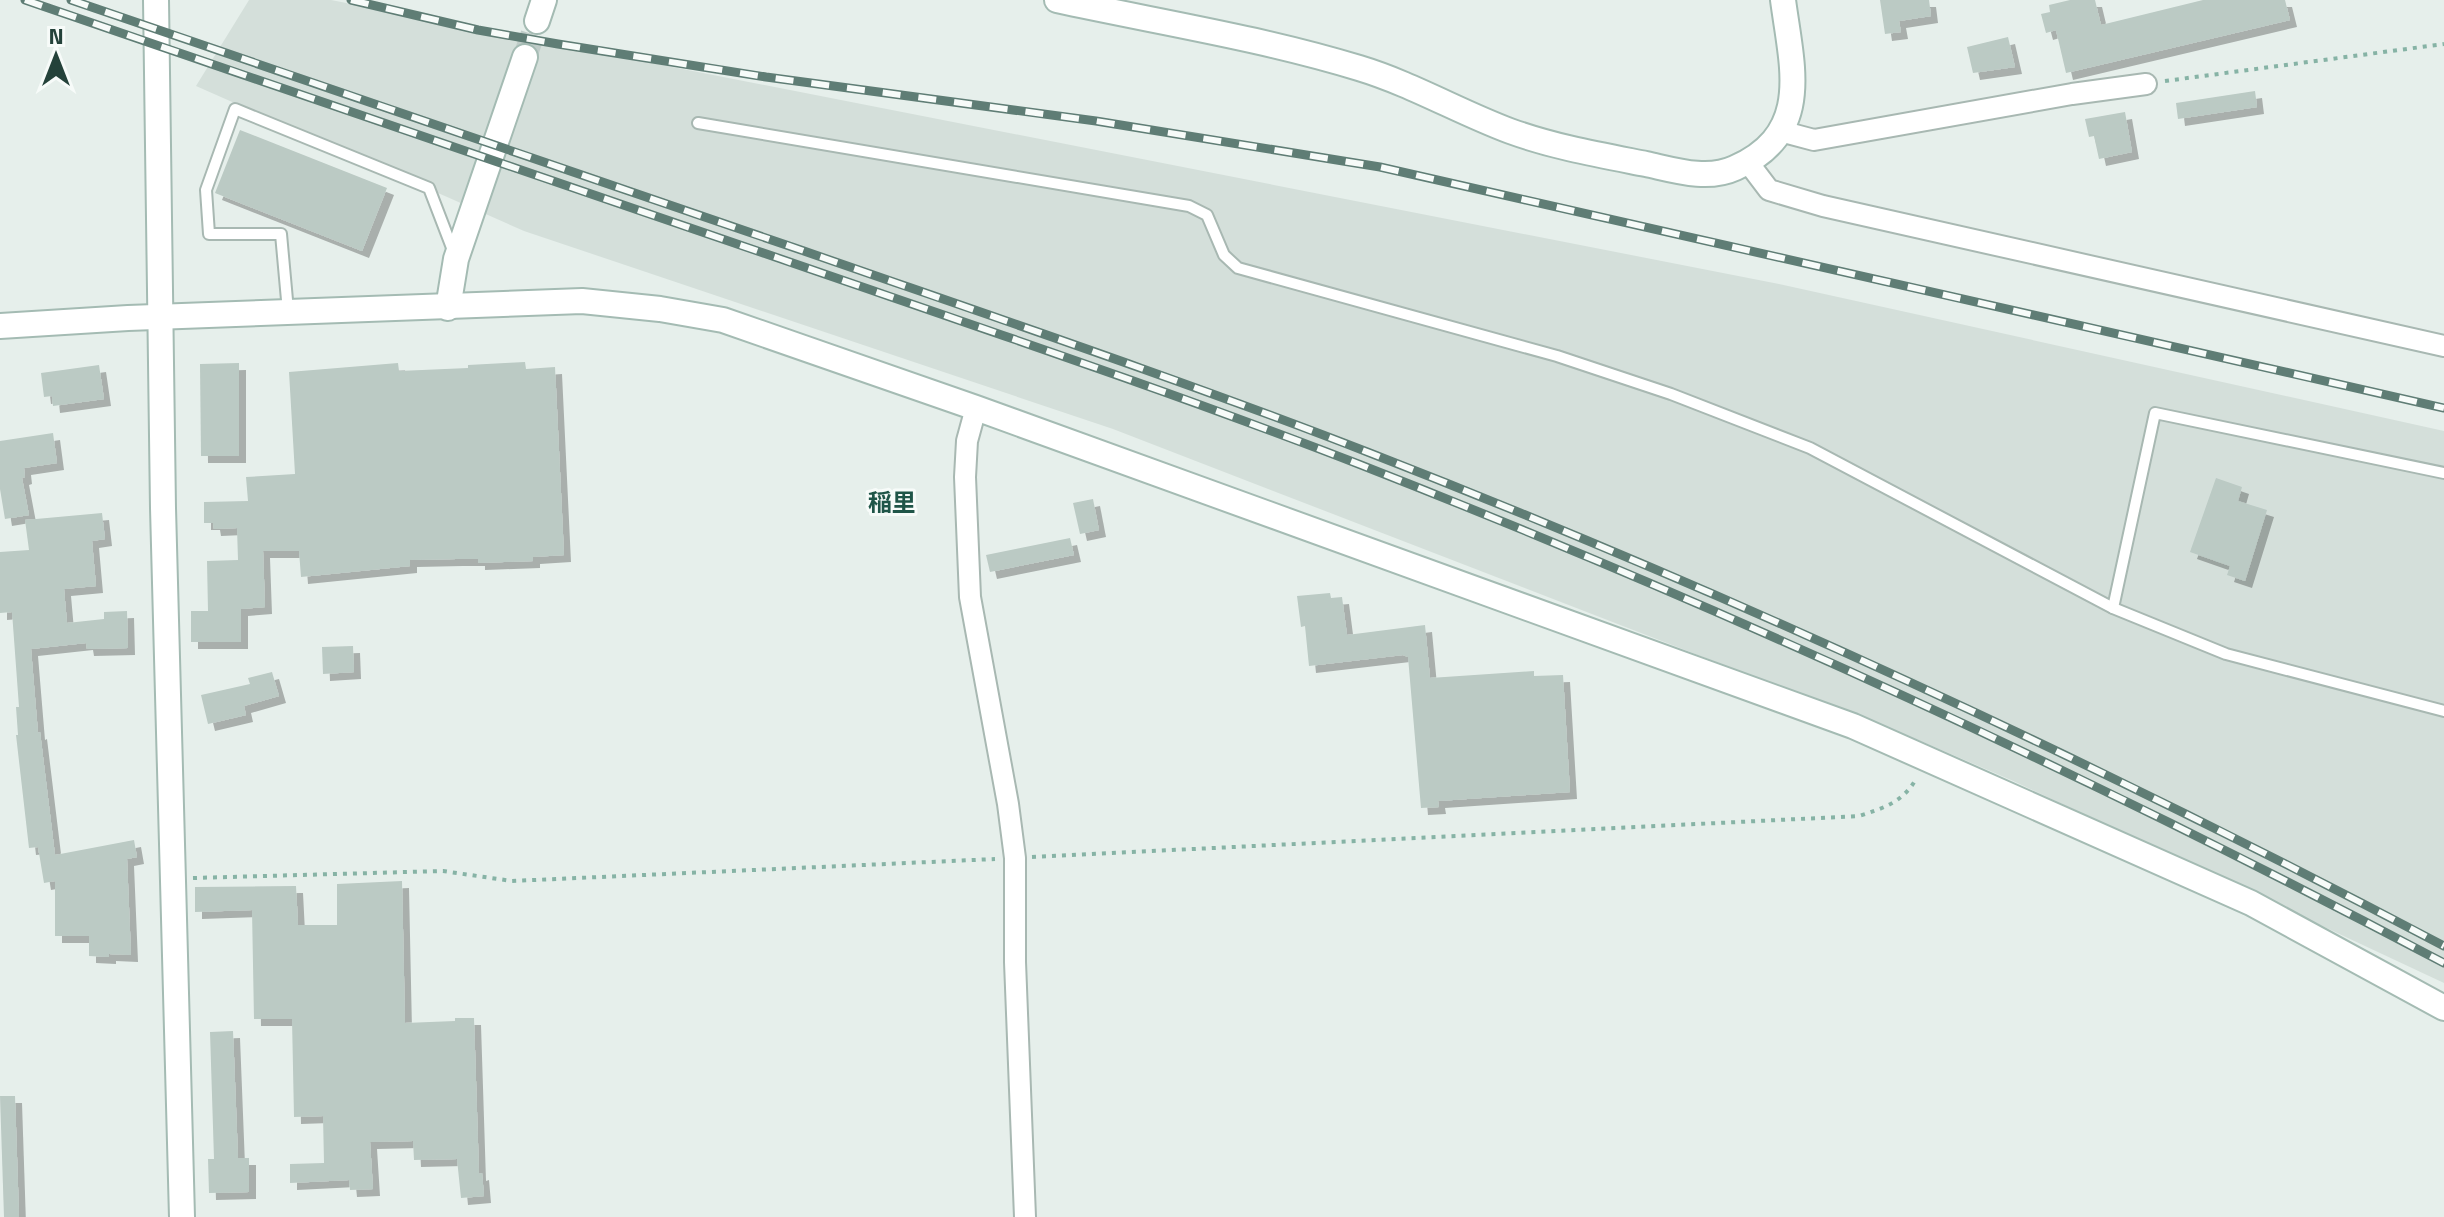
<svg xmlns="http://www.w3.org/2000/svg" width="2444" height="1217" viewBox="0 0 2444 1217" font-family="'Titillium Web','Noto Sans JP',sans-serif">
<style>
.built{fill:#d4dfda}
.building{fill:#bbcac4;filter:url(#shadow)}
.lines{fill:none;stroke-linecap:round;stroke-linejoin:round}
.secondary-tunnel{stroke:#bfccc8;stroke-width:24;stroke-dasharray:24 12;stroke-linecap:butt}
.lane-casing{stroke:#a8b8b2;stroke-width:14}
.street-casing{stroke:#a8b8b2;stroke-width:24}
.secondary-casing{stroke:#a4bbb3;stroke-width:28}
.path{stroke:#86b3a5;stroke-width:4;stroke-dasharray:4 6;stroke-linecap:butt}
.lane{stroke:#fff;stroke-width:10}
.street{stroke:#fff;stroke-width:20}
.secondary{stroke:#fff;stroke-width:24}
.rail-casing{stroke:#5f7d75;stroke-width:9}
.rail{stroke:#f7fbf9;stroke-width:6;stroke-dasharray:18;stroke-linecap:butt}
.labels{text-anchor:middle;stroke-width:6;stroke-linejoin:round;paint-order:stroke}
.quarter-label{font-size:24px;font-weight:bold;fill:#1f5548;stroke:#f7fbf9}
</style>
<defs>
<filter id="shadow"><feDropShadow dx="7" dy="7" stdDeviation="0" flood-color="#0004"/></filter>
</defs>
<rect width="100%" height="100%" fill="#e6efeb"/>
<path class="built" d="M249,0h82l1448,284 665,147v552l-433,-203 -88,-38 -810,-313 -589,-198 -328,-145z"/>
<g class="building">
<path d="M1880,0h49l2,16 -32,5 2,11 -16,2z"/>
<path d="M2070,0h25l6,25 102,-25h82l5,20 -224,53 -10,-43 -10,3 -5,-19 9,-2 -1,-7z"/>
<path d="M2008,37l7,30 -42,6 -6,-26z"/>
<path d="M2255,91l2,16 -79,12 -2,-16z"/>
<path d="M2125,112l7,40 -33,7 -5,-23 -5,1 -4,-18z"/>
<path d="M240,130l147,58 -25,63 -147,-58z"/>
<path d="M525,362l1,7 29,-2 9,188 -31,2v4l-55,2v-4h-22l-46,1v6l-109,11 -2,-26h-36l2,56 -24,2v33h-50v-31h17l-1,-50 31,-1 -1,-32 -23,1 -1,-6h-9v-21l44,-1 -2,-24 49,-3 -6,-102 109,-9 1,8 69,-3v-3z"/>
<path d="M239,363v93h-38l-1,-92z"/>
<path d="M99,365l5,34 -51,7 -1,-10 -8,1 -3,-24z"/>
<path d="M53,433l4,30 -33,5 1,9 -3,1 7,37 -24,4 -5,-30v-48z"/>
<path d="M2216,478l26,9 -4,14 29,9 -22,71 -18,-6 3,-9 -40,-14z"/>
<path d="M1093,499l6,31 -19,4 -7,-31z"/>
<path d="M102,513l3,26 -13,2 4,45 -32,3 3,34 37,-4v-7l23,-1 1,37 -41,1 -1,-6 -55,6 7,84 2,-1 15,123 79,-15 3,17 -10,2 4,96 -22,-1v3l-20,-1v-20h-34v-55l-11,2 -6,-36 -9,1 -13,-113h2l-2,-28h3l-7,-95 -12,1v-61l29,-2 -4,-30z"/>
<path d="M1070,538l4,17 -84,17 -4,-17z"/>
<path d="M1330,593l1,5 11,-1 5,38 78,-10 5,53 104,-7v5l29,-1 7,117 -132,9 1,6 -18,1 -13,-151 -5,-2 -94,11 -4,-40 -4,1 -4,-31z"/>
<path d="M353,646l1,26 -31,2 -1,-27z"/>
<path d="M272,672l7,24 -35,10 2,9 -38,9 -7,-29 49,-11 -2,-6z"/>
<path d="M402,881l3,142 50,-2v-3h19l5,156 3,-1 2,23 -23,2 -4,-39 -43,1 -1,-19 -43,1 3,47 -23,1 -1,-10 -59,3v-19l34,-1 -1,-47 -29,1 -2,-98h-38l-2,-109 -57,2v-25l101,-1 2,39h39v-41z"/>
<path d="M233,1031l5,127h11v34l-40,1 -1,-34h6l-4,-127z"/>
<path d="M0,1096h15l4,121h-15z"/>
</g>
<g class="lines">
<path class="secondary-tunnel" d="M525,57l12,-36"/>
<g class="lane-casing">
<g id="lane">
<path d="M698,123l491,83 18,9 17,40 14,13 319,88 114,38 139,54 303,160 113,46 218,57"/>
<path d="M288,311l-7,-77h-72l-3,-44 29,-81 194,79 25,65"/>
<path d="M2113,608l42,-195 289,60"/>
</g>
</g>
<g class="street-casing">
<g id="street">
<path d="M1780,131l34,9 258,-46 74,-10"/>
<path d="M1747,161l22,29 54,16 621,140"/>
<path d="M976,408l-9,33 -2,36 5,120 38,207 7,54v104l10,255"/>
</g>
</g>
<g class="secondary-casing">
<g id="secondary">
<path d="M156,0l7,508 19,709"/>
<path d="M1057,0c101,22 204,38 302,68 53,16 100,44 151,63 44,16 90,24 136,33 28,6 61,17 89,4 78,-35 57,-100 48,-168"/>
<path d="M537,21l7,-21"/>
<path d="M448,308l8,-49 69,-202"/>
<path d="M0,326l128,-8 454,-17 78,8 63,11 253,88 877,318 398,177 193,105"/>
</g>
</g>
<g class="path">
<path d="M2165,81l279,-37"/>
<path d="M1032,857l827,-41c25,-8 44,-14 57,-37"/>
<path d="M193,878l250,-7 69,10 483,-22"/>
</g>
<use href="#lane" class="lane"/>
<use href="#street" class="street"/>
<use href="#secondary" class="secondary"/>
<g class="rail-casing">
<g id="rail">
<path d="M25,0c252,86 504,173 756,259 194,67 389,132 580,206 371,145 731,312 1083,498"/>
<path d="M71,0c244,83 487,167 730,250 190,66 381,130 569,203 368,143 725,309 1074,493"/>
<path d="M351,0l127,30 80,14 208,33 330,44 284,46 1064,241"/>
</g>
</g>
<use href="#rail" class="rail"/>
</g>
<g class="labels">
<g class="quarter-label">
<text x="892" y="511">稲里</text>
</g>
</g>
<g transform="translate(56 56)" stroke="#f7fbf9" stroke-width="6" paint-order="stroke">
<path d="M0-6L14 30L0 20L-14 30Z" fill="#24423a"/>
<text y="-12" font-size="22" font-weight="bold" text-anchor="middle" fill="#24423a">N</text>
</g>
</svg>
